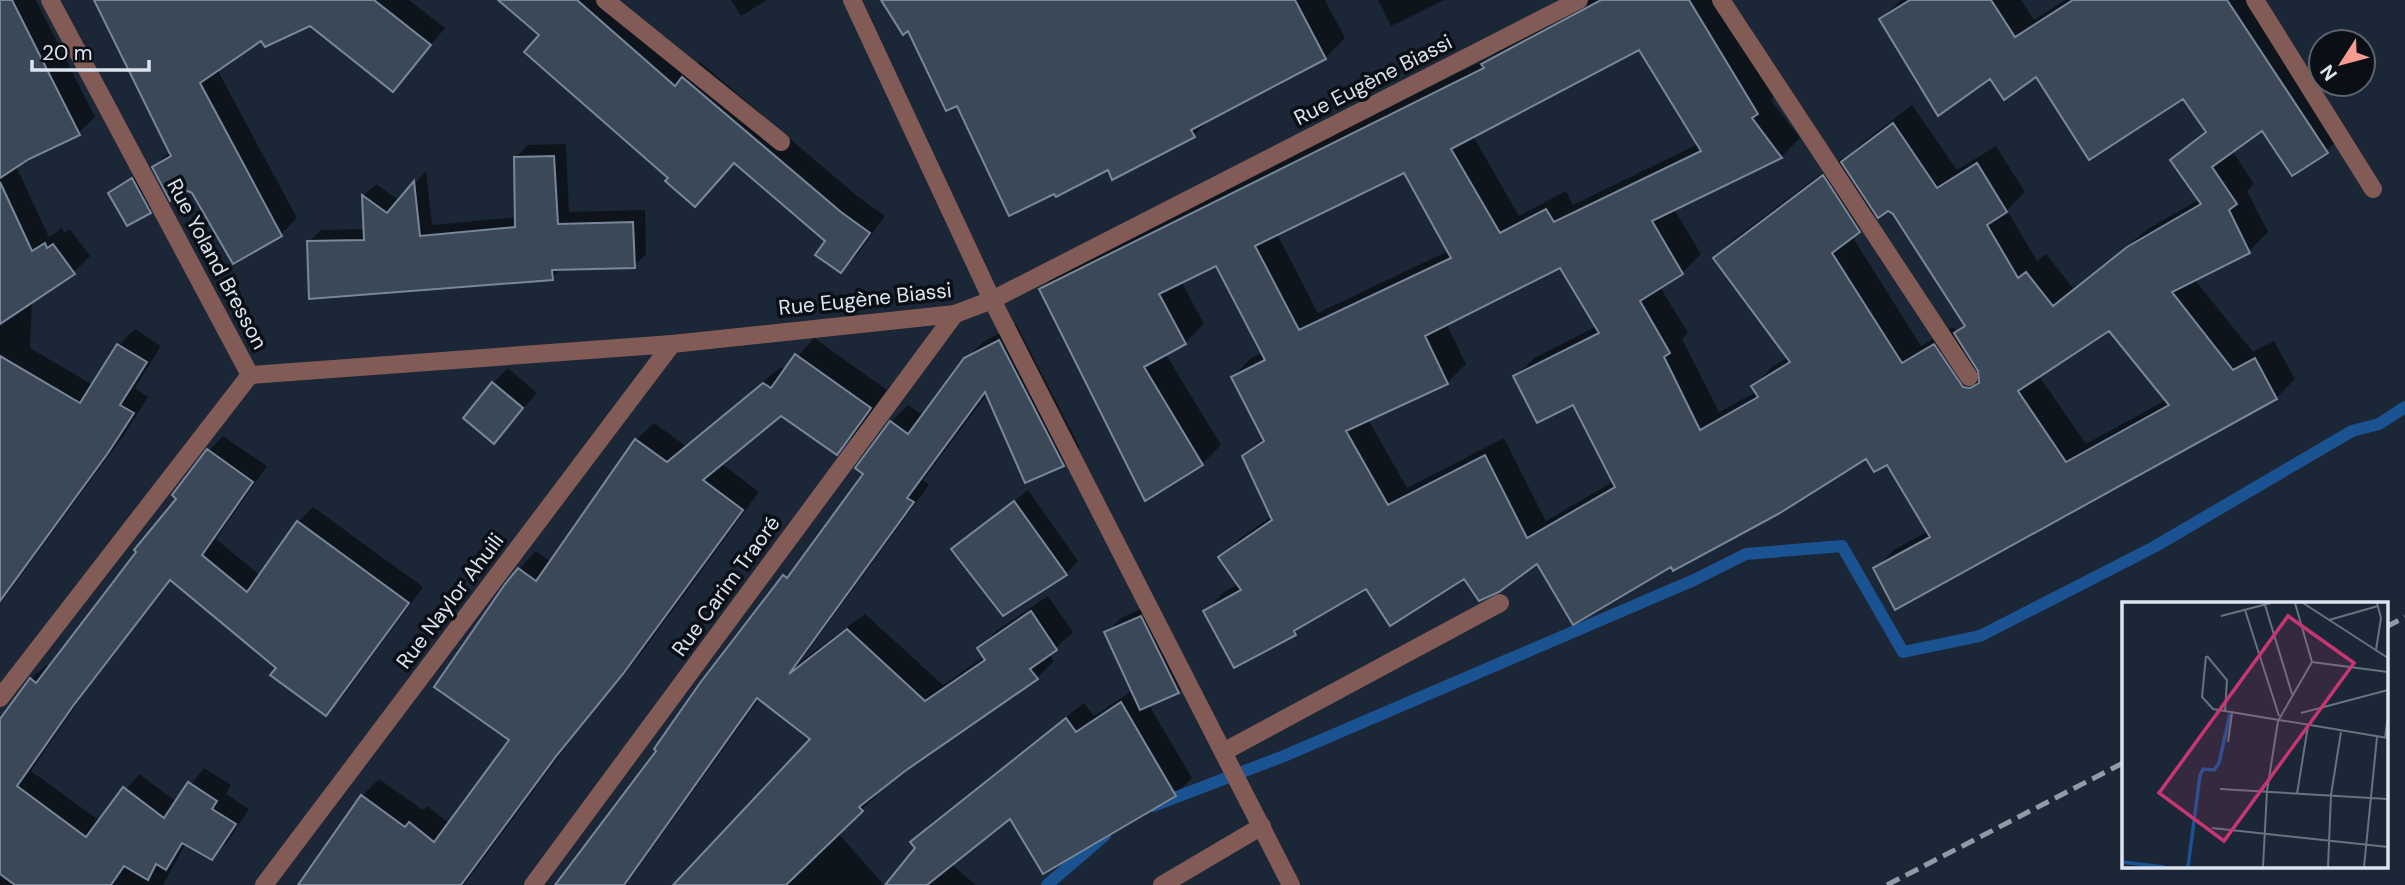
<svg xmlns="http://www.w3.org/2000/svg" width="2405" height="885" viewBox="0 0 2405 885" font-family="'DM Sans',sans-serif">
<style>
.shadow{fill:#0007;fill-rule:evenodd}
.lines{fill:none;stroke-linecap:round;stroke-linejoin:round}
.stream{stroke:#1b5292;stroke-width:12}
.building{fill:#3b4858;stroke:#78879a;stroke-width:2;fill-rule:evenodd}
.street{stroke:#835b56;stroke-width:18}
.rail{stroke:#919aa7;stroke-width:5;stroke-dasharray:14 7;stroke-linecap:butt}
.labels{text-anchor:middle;stroke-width:7;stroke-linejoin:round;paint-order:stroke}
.street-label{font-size:21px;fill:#dce4ef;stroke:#0a0f16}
.inset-river{fill:none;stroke:#1b5292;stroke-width:3.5}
.inset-road{fill:none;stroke:#687380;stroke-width:2}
.view{fill:#c63771;fill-opacity:0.15;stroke:#c63771;stroke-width:3.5}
.inset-edge{fill:none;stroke:#dce4ef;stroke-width:3.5}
</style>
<rect width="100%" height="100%" fill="#1b2736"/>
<g class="shadow">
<path d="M0,0h36l59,117 -17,16 -62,33 33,71 13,-9 2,5 6,-4 20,27 -16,16 -42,28 -2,48 63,37 26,-40 16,-16 26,17 -26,42 13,9 -24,38 -124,169z"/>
<path d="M96,0h313l36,28 -52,62 -83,-66 -49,15 -44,30 80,149 -16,16 -47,28 -45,-74 -35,-21 16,-16z"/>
<path d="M501,0h108l83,70 8,-8 157,134 28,20 -28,39 -16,16 -14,-30 -92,-80 -64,17 -130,-144z"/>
<path d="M731,0h36l-26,16z"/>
<path d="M897,0h428l20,38 -20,20 -112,59 -19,18 -86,33 -150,-65z"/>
<path d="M1378,0h66l-53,26z"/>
<path d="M1587,0h143l46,94 -5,6 29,38 -19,19 -107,52 27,45 -19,19 -22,14 28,46 -6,6 37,73 37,-20 -3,-6 19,-19 16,-10 -73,-99 19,-19 108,-81 2,3 18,-18 50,-38 45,65 39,-24 29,46 -18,18 30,51 9,-7 27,34 75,-59 52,-30 -28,-39 35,-31 -24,-33 -146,-22 -47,3 -109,-58 20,-19h120l13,20 31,-20h193l87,133 -19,18 -64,-22 -30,21 22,34 -7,7 21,41 -19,19 -55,28 59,73 21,-11 21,38 -19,19 -401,171 19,-19 34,-19 -40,-69 -21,-6 -195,109 -134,-4 -74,16 -98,10 -60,35 -11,11 -61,33 -29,-55 19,-19 15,-8 -18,-27 18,-18 33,-23 -28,-60 20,-19 -31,-60 18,-19 12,-5 -46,-90 -36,18 23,43 -19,19 -20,10 56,92 -19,19 -161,-175 18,-18 433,-215 10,-10zM1640,47l58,97 -125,61 -7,-14 -47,25 -46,-80zM1405,170l43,81 -130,62 -41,-79zM1888,209l6,4 72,110 -9,9 -4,-5 -32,19 -69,-110 25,-23zM1561,265l36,61 -63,32 -19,19 58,26 41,78 -68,40 -42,-83 -97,50 -39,-69 79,-36 19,-19 -20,-41zM2110,328l56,72 -80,44 -47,-68z"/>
<path d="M566,144l3,68 76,-2 1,44 -12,12 -72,2 -10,10 -241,19 -2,-55 12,-12 44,-1 -1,-34 12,-11 24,17 26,-30 6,54 85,-8 -2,-59 13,-13z"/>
<path d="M140,172l17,32 -8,7 -39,-18z"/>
<path d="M1016,324l64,124 -17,17 -75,-72 -65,87 6,5 -129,177 65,-48 78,71 42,-29 -6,-8 17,-17 52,-35 25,36 -24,22 5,7 -17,17 -160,113 2,2 -41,40 46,52h-208l137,-147 -53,-40 -134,187h-70l309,-412 26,-51 17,-17 16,11 41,-56 18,-18z"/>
<path d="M814,338l73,52 -33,46 -18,17 -55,-40 -60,50 38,29 -119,163 -66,81 -110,149h-166l64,-89 17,-17 44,31 4,-4 23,18 61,-84 8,-171 17,-18 15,11 85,-122 18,-17 32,23 95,-79 5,3z"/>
<path d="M508,368l29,25 -43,49 -1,-59z"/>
<path d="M223,436l44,30 -51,73 45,37 37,-54 15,-15 110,80 -82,112 -15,15 -48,-47 -106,-88 -85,110 -56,82 69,50 39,-47 38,28 27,-34 27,17 -5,9 23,15 -22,34 -15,15 -26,-15 -23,42h-163v-162l31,-44 15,-14 4,2 129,-169 29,-47z"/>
<path d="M1028,490l50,71 -12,13 -112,-25z"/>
<path d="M1156,602l36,75 -14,15 -29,13 43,73 -17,17 -164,22 -60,47 25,21h-89l31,-37 -6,-6 17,-17 155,-122 10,13 39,-26 -27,-57 15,-15z"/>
</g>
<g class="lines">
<g class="stream">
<path d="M1153,806l131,-50 410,-176 52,-26 96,-8 61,106 77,-16 174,-89 198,-116 27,-7 26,-17"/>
<path d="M1047,885l58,-50"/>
</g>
</g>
<g class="building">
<path d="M0,0h12l68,135 -51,24 -29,19z"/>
<path d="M94,0h280l57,45 -38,47 -83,-66 -45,21 -4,-6 -61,42 82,153 -49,28 -41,-71 -4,-2 -18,10 -18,-34 19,-11z"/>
<path d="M498,0h79l98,86 7,-9 159,135 29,21 -29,40 -26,-18 10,-14 -91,-78 -39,44 -30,-26 3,-3 -144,-126 15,-17z"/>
<path d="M881,0h414l31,59 -135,71 4,7 -83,43 -4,-10 -52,27 -2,-3 -45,22 -52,-110 -11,5 -38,-80 -5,4z"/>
<path d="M1601,0h88l69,114 -6,4 30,40 -130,63 31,53 -43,27 30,52 -6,4 36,73 58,-33 -7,-11 39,-24 -77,-104 110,-83 37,57 -28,21 70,110 32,-19 29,43 7,1 9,-5 -1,-12 -24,-38 11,-7 -72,-112 -5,-3 -10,7 -37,-56 52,-39 44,65 40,-25 30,49 -20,13 31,53 8,-6 27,34 74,-59 74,-43 -31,-44 36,-28 -23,-33 -94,61 -53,-83 -32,23 -14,-21 -52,37 -59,-97 31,-19h81l24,37 58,-37h154l101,153 -36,23 -30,-45 -50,36 25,37 -8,6 21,43 -78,39 61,78 22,-12 22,41 -382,211 -22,-42 57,-31 -43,-72 -13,7 -8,-13 -86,54 -107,58 -2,-4 -98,58 -36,-61 -38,28 -20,9 -15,-22 -74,47 -24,-37 -72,42 2,4 -62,33 -31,-57 38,-21 -23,-33 54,-37 -30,-64 22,-15 -33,-64 34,-17 -49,-94 -57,28 27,50 -42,23 59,98 -58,36 -106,-212 445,-221 -3,-4zM1639,50l62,101 -147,71 -8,-13 -46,24 -49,-84zM1404,173l47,85 -152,72 -44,-84zM1560,268l39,65 -86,43 24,47 36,-18 42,82 -88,51 -42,-83 -97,50 -42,-74 102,-47 -23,-48zM2109,331l60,74 -103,57 -48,-71z"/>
<path d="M554,156l4,68 75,-2 2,46 -83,2 1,10 -244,19 -2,-58 57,-1 -2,-45 25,18 27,-32 6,55 95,-9 -1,-70z"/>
<path d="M132,178l19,35 -24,13 -19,-33z"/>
<path d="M0,182l32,69 13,-8 2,5 6,-4 22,30 -75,50z"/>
<path d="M999,340l65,126 -39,17 -40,-91 -78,106 7,4 -125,172 58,-45 78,72 60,-41 -8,-12 54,-37 26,39 -27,19 8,10 -133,92 -46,36 4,4 -77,74h-113l137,-146 -53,-41 -133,187h-69l101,-134 -2,-2 46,-66 83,-108 4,3 76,-104 -8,-6 35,-47 18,13 56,-76z"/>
<path d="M117,344l30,18 -27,43 14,8 -26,40 -108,148v-245l80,47z"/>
<path d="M795,354l76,54 -34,47 -56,-39 -78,64 40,30 -120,164 -66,81 -96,130h-163l63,-90 44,32 4,-5 25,20 75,-102 -75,-53 71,-103 13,-16 18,13 99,-142 32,23 96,-79 8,5z"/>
<path d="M492,382l31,26 -29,36 -31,-26z"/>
<path d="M207,449l46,33 -51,73 45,37 50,-71 112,82 -83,113 -56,-41 6,-7 -106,-88 -97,126 -56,80 69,51 37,-50 41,31 24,-36 29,19 -5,8 24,15 -24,36 -30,-17 -16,27 -10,-6 -8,16 -24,-14 -13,19h-96l-15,-11v-155l30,-41 6,5 100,-131 -2,-2 42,-51 -4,-4z"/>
<path d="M1014,501l53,74 -64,41 -52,-67z"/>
<path d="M1141,616l38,77 -39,17 -36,-78z"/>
<path d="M1121,702l55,94 -133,78 -33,-55 -83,66h-42l30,-37 -5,-6 156,-124 10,14z"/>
</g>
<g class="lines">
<g class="street">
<path d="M605,0l176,142"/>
<path d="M852,0l140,300 299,585"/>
<path d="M1721,0l248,377"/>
<path d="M2255,0l118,189"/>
<path d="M250,375l422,-31 283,-30 37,-14 587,-300"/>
<path d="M0,698l250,-323 -200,-375"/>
<path d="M1225,751l275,-148"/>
<path d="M264,885l408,-541"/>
<path d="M533,885l422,-571"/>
<path d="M1162,885l100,-59"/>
</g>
<g class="rail">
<path d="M2386,627l19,-10"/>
<path d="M1887,885l236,-122"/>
</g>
</g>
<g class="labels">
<g class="street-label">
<text transform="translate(1373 80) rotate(-27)" y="7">Rue Eugène Biassi</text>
<text transform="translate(217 264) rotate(62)" y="7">Rue Yoland Bresson</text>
<text transform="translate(865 299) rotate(-6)" y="7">Rue Eugène Biassi</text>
<text transform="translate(726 586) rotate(-54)" y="7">Rue Carim Traoré</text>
<text transform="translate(450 601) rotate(-53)" y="7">Rue Naylor Ahuili</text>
</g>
</g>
<g transform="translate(2122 602)">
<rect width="266" height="266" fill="#1b2736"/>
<path class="inset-river" d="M0,260l42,5M66,265l12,-92 3,-6 11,1 5,-7 11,-49"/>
<path class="inset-road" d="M173,1l17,59 76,10M181,1l85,55M143,3l27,89M123,8l34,106M99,14l50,-13M207,18l49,-14M254,48l5,-32 -4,-15M84,54l-4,41 11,12 175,29M85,54l20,24 -2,32M179,111l87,-23M263,136l3,-22M106,140l4,-29M98,187l168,10M175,192l11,-68M90,226l176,19M141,265l4,-76 11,-70 34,-59M206,265l3,-72 10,-63M242,265l13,-130"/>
<path class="view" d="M166,14l66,47 -130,178 -65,-48z"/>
<rect width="266" height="266" class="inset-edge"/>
</g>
<g transform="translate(2342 63) rotate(234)"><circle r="33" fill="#0a0f16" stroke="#5e646d" stroke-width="2"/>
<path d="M0-5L12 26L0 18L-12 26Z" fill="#f59c92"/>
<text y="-10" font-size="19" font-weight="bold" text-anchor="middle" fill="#dce4ef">N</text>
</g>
<path d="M32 60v10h117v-10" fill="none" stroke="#dce4ef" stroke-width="3.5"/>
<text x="42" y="60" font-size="21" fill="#dce4ef" stroke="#0a0f16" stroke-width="5" paint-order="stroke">20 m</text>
</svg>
